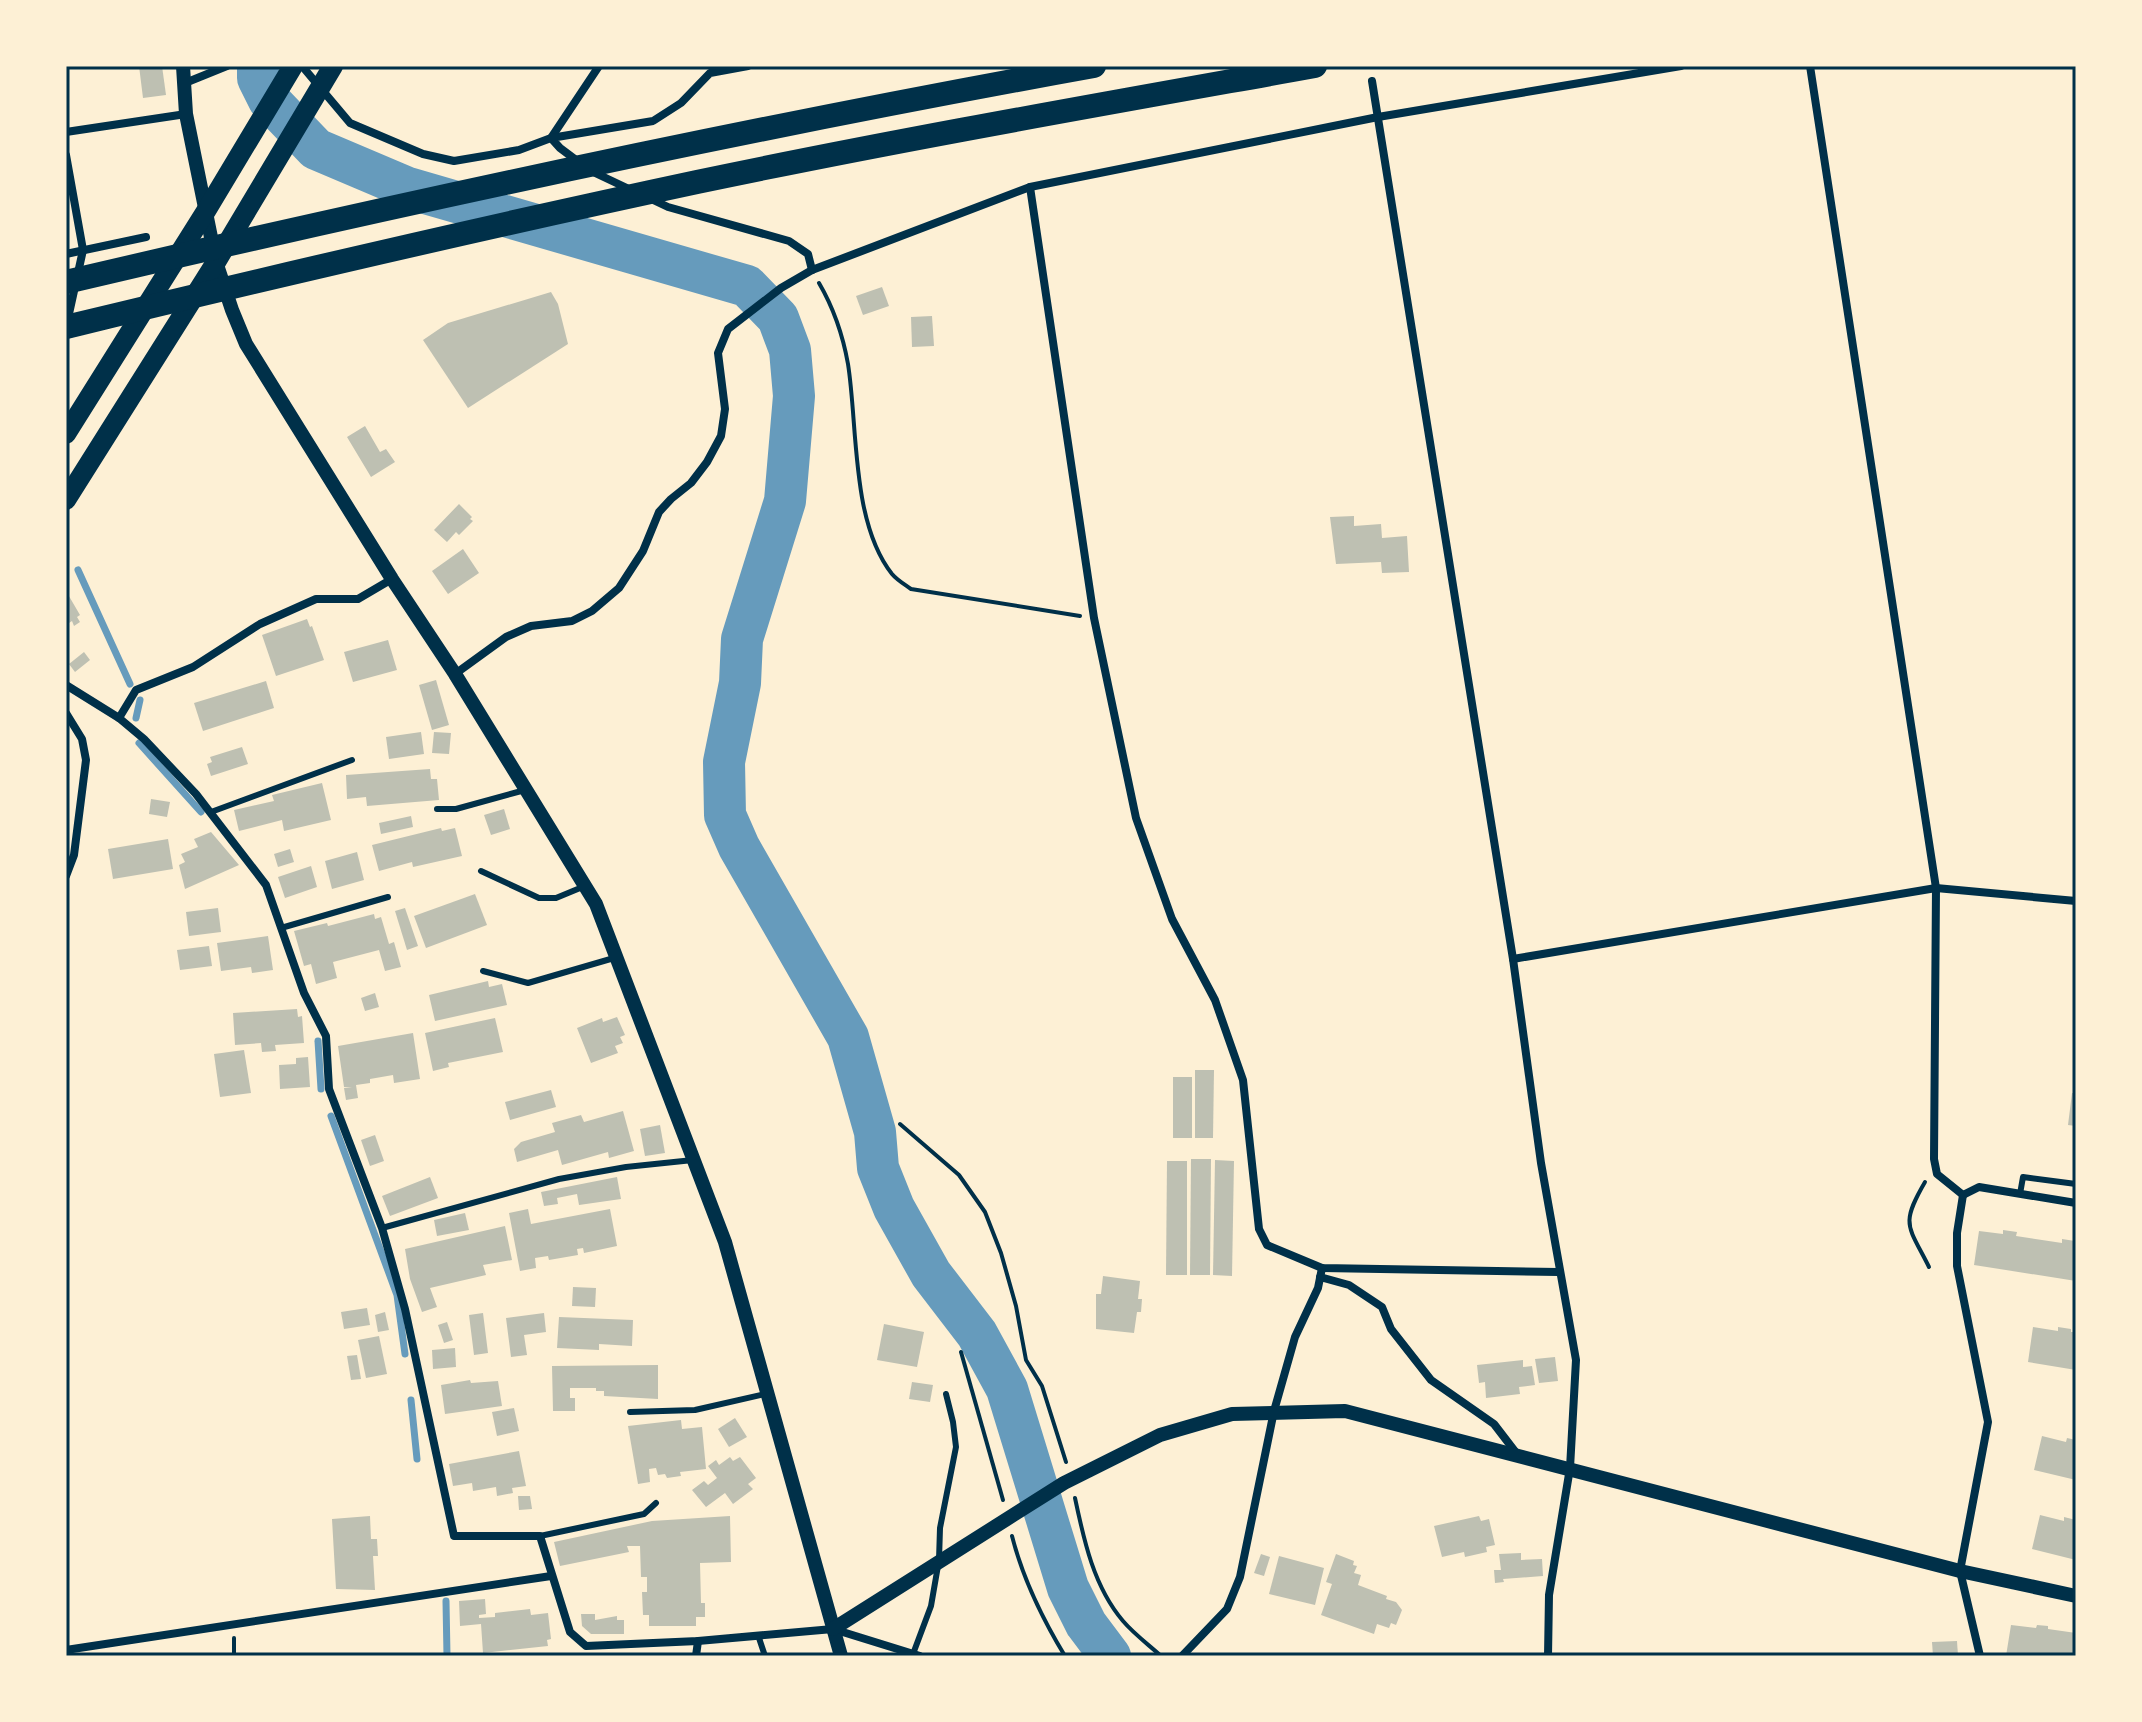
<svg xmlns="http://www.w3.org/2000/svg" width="2142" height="1722" viewBox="0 0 2142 1722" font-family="Overpass,sans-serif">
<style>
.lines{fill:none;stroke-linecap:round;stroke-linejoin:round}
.stream{stroke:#669bbc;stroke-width:7}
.river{stroke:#669bbc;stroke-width:42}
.building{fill:#bec0b2}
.path{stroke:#003049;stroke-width:4}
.service{stroke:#003049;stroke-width:6}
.minor{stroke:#003049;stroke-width:8}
.tertiary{stroke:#003049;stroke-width:14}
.primary{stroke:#003049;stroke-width:20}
.motorway{stroke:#003049;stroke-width:24}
.neatline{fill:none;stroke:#003049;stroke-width:3}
</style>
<rect width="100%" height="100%" fill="#fdf0d5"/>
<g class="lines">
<g class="stream">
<path d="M78,570l52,114"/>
<path d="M136,718l4,-18"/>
<path d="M139,743l62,69"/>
<path d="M318,1041l3,48"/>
<path d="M331,1116l66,179 8,59"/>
<path d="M411,1400l6,59"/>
<path d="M446,1601l1,55"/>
</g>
<path class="river" d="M258,66v12l11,22 47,49 92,39 339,98 31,32 12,32 4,46 -9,105 -43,138 -2,44 -16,79 1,53 14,32 109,190 27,95 3,36 16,40 37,66 46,60 30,55 61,199 18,36 24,32"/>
</g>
<g class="building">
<path d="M139,66h23l4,29 -23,3z"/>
<path d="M882,287l7,19 -26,9 -7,-19z"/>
<path d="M551,292l7,12 10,40 -100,64 -45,-68 25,-17z"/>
<path d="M932,316l2,30 -22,1 -1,-30z"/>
<path d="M365,426l15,26 6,-3 9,13 -24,15 -24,-40z"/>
<path d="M459,504l13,13 -2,2 3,2 -14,14 -3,-3 -9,10 -13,-12z"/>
<path d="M1354,516v10l27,-2 1,14 25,-2 2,36 -27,1 -1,-11 -45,2 -6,-47z"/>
<path d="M463,549l16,24 -31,21 -16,-23z"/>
<path d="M66,591l14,24 -3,2 3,5 -6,4 -2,-5 -6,4z"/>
<path d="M307,619l3,8 2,-1 12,34 -48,16 -14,-41z"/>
<path d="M388,640l9,30 -44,12 -9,-30z"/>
<path d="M84,652l6,8 -15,12 -6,-8z"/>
<path d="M436,680l13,45 -17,5 -13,-45z"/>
<path d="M266,681l8,27 -71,23 -9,-28z"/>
<path d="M421,732l3,22 -35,5 -3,-22z"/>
<path d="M434,732l17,1 -2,21 -17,-1z"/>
<path d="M242,747l6,17 -37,12 -4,-12 5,-2 -2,-5z"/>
<path d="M430,769l1,10h6l2,21 -72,6 -1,-9 -19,2 -1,-24z"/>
<path d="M322,783l9,37 -47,11 -2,-11 -43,11 -5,-21 40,-9 -2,-6z"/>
<path d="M151,799l19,3 -3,15 -18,-3z"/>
<path d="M504,809l6,20 -19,6 -7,-20z"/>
<path d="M411,816l2,11 -32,7 -2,-11z"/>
<path d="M441,828l1,3 13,-3 7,28 -49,11 -1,-5 -33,9 -7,-26z"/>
<path d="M211,832l28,33 -54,24 -6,-24 6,-3 -4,-8 17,-7 -4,-8z"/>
<path d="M168,839l5,30 -60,10 -5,-30z"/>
<path d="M290,849l4,13 -16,5 -4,-13z"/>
<path d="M357,852l7,28 -32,9 -7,-28z"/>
<path d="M311,866l6,21 -32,11 -7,-21z"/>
<path d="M475,894l12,31 -61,23 -12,-32z"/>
<path d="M218,908l3,24 -32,4 -3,-24z"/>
<path d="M405,908l13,38 -11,4 -12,-39z"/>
<path d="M374,914l1,5 6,-2 8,27 5,-2 7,25 -16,4 -6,-21 -46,12 4,16 -21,6 -5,-20 -7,2 -10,-35 33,-8 1,3z"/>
<path d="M268,936l5,34 -21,3 -1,-6 -30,4 -4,-28z"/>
<path d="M209,946l3,20 -32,4 -3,-20z"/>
<path d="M488,981l1,6 13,-3 5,21 -72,16 -6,-26z"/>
<path d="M375,993l4,14 -14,4 -4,-13z"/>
<path d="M297,1009l1,8 4,-1 2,27 -29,2 1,6 -14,1 -1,-9 -26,2 -2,-32z"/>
<path d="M617,1017l8,18 -5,2 3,6 -8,3 3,7 -27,10 -14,-35 25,-10 1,4z"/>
<path d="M495,1018l8,34 -55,11 1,4 -16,4 -8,-38z"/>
<path d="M413,1033l7,46 -26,4 -1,-8 -23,4v4l-14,2 2,13 -12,2 -2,-12 8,-1h-8l-6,-41z"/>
<path d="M244,1050l7,43 -31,4 -6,-43z"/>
<path d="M308,1057l2,30 -30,2 -1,-24 17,-1v-6z"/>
<path d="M1195,1070h19l-1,68h-18z"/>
<rect x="1173" y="1077" width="19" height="61"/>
<path d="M551,1090l5,17 -46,13 -5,-18z"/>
<path d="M2072,1093h4v33l-8,-1z"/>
<path d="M623,1111l11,40 -25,7 -1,-6 -46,13 -4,-15 -41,12 -3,-13 7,-7 34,-10 -3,-9 29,-8 3,7z"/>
<path d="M660,1125l5,28 -20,3 -5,-27z"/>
<path d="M375,1135l9,26 -14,5 -9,-26z"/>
<path d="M1191,1159h20l-1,116h-20z"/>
<path d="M1215,1160l19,1 -2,115 -19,-1z"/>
<path d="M1167,1161h20v114h-21z"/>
<path d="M430,1177l8,21 -48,18 -8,-20z"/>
<path d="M617,1177l4,22 -42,6 -2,-11 -20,4 1,6 -14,2 -3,-14z"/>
<path d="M528,1209l3,15 79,-15 7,37 -33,7 -1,-5 -6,1 1,6 -29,5 -1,-4 -13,2 1,10 -16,3 -11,-58z"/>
<path d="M465,1213l4,17 -32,6 -3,-16z"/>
<path d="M505,1226l7,34 -29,5 3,10 -56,13 7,19 -15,5 -12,-33 -5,-30z"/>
<path d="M2003,1230l14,2 -1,4 46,7v-4l13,2 1,40 -102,-16 5,-34 24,3z"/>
<path d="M1103,1276l37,5 -2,18h4l-1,13h-4l-3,21 -38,-4v-35h5z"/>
<path d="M573,1287l23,1 -1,19 -23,-1z"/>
<path d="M367,1308l3,17 -26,4 -3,-17z"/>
<path d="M385,1312l4,18 -11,2 -3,-17z"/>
<path d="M483,1313l5,40 -14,2 -5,-40z"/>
<path d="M544,1313l2,19 -22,3 3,20 -16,2 -5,-39z"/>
<path d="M559,1317l74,3 -1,26 -33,-2v6l-42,-2z"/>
<path d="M447,1322l6,18 -9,3 -6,-18z"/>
<path d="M884,1324l40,8 -7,35 -40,-7z"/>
<path d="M2033,1327l25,4v-4l13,2v3h5v38l-48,-8z"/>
<path d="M379,1336l8,38 -21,4 -8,-38z"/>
<path d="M455,1348l1,19 -23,2 -1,-19z"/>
<path d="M357,1355l4,24 -10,1 -4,-24z"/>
<path d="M1555,1357l3,24 -19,2 -4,-24z"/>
<path d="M1523,1360v7l9,-1 3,19 -16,2 1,7 -34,4 -1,-16 -6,1 -2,-18z"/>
<path d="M658,1365v34l-54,-3v-5h-8v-3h-26v10h5v13h-22l-1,-45z"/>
<path d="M470,1380l1,3 27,-2 4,25 -57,8 -4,-29z"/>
<path d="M912,1382l21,3 -3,17 -21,-3z"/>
<path d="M514,1408l5,23 -22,5 -5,-24z"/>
<path d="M735,1418l12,19 -18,10 -11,-18z"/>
<path d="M681,1420l1,9 20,-2 4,42 -26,3 1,4 -14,2 -2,-4 -7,1 -2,-7 -7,1 1,13 -12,2 -10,-58z"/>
<path d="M2042,1436l24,6 1,-4 9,2v40l-42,-10z"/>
<path d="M519,1451l7,35 -14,2 1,5 -16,3 -1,-9 -23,4 -1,-8 -19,3 -4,-22z"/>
<path d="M730,1457l3,4 7,-4 16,21 -8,6 5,5 -20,15 -8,-11 -19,14 -14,-17 12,-9 4,4 9,-7 -9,-12 8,-6 3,5z"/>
<path d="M518,1496h12l2,13 -13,1z"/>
<path d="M2040,1515l24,6v-4l12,3v40l-44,-11z"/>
<path d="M370,1516l1,23h6l1,17h-5l2,34 -39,-1 -4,-70z"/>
<path d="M730,1516l1,46 -31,1 1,40h4v14h-9v9h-47v-11h-6l-1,-23h5v-15h-6l-1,-31h-13l2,6 -69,14 -6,-24 98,-21z"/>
<path d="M1479,1516l2,5 8,-2 6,26 -9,2 1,5 -22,5 -1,-5 -22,5 -8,-31z"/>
<path d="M1521,1553v7l21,-1 1,17 -40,3 1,3 -9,1 -1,-13h7l-2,-16z"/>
<path d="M1261,1554l9,3 -6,19 -10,-3z"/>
<path d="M1336,1554l18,7 -1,4 4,1 -3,7 7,2 -3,10 29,11 -1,3 10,3 6,8 -6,15 -5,-2 -2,5 -12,-4 -3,10 -53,-19 11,-31 -6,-2z"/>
<path d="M1279,1556l45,12 -9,37 -46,-11z"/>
<path d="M485,1599l1,15 -7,1v3l16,-1v-4l35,-4 1,6 17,-2 3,26 -4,1 1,6 -65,7 -2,-29 -21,2 -1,-25z"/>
<path d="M581,1614h14v6l22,-4v4h7v14h-33l-9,-8z"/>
<path d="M2011,1625l25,3 1,-3 11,1v3l28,4v23h-70z"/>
<path d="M1957,1641l1,15h-25l-1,-14z"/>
</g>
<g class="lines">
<g class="path">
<path d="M819,283c14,24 24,53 29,81 10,63 3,158 44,210 5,6 12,10 19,15l169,27"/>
<path d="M900,1124l59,51 26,37 16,41 15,53 10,54 16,26 24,76"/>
<path d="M1925,1182c-25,43 -17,43 4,85"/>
<path d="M961,1352l42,148"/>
<path d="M1075,1498c9,43 19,89 48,123 11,13 26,24 38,35"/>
<path d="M1012,1536c11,43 30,82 53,120"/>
<path d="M234,1638v18"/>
</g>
<g class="service">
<path d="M437,809h19l69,-19"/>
<path d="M211,812l141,-52"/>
<path d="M481,871l58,27h17l29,-12"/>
<path d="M281,928l107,-31"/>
<path d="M483,971l45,12 86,-25"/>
<path d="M2020,1194l3,-17 53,7"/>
<path d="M382,1228l177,-49 67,-12 67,-7"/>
<path d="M630,1412l65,-2 70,-16"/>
<path d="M540,1536l104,-22 12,-11"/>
<path d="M758,1635l7,21"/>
<path d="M913,1654l18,-48 8,-46 1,-32 16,-81 -3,-25 -7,-28"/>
</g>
<g class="minor">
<path d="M302,66l48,57 73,31 31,7 65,-11 32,-12 48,-72"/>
<path d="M1810,66l126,822 -2,271 3,15 26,21"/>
<path d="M1372,81l141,878 28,204 35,197 -6,108 -21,127 -1,61"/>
<path d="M185,83l42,-17"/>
<path d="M66,132l120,-18"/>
<path d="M66,155l17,95 -16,73"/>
<path d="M580,163l-20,-15 -9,-10 102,-17 28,-18 29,-30 38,-7"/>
<path d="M591,171l38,18"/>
<path d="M1030,187l64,431 42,200 36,101 43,81 28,80 16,149 8,16 55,23 236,4"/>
<path d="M649,198l19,9 121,34 19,13 4,16"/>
<path d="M66,254l80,-17"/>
<path d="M455,674l51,-37 25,-11 41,-5 20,-10 27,-23 24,-37 16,-39 12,-13 20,-16 16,-21 14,-26 4,-27 -7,-56 10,-24 53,-41 31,-18 218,-83 348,-70 303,-51"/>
<path d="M66,685l53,33 25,21 52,55 70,91 38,108 22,43 3,53 53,139 23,81 49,227h86l30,96 16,14 112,-5 135,-12 87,27"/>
<path d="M66,713l16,26 4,21 -12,95 -8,21"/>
<path d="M119,718l17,-28 57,-23 67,-43 56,-25h42l34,-20"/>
<path d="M1513,959l423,-71 140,13"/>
<path d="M1963,1195l-6,38v33l31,156 -28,149 20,85"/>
<path d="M1963,1195l16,-8 97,16"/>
<path d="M1320,1277l29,8 33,22 9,22 40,51 63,44 23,30"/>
<path d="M66,1650l485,-74"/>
<path d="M696,1656l2,-15"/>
<path d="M1182,1656l45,-47 13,-32 34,-166 21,-74 23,-49 4,-20"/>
</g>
<g class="tertiary">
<path d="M183,66l3,48 30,148 16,48 14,34 146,235 63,95 141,230 129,338 116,414"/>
<path d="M833,1629l231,-146 96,-48 72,-21 113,-3 615,160 116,25"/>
</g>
<g class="primary">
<path d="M66,434l140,-223 87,-145"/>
<path d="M66,500l150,-238 117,-196"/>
</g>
<g class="motorway">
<path d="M66,282c341,-80 683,-154 1028,-216"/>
<path d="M66,327c210,-51 420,-100 631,-145 205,-43 412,-79 618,-116"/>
</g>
</g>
<rect width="2142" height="1722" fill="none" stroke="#fdf0d5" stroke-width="136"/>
<rect x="68" y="68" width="2006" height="1586" class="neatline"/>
</svg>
